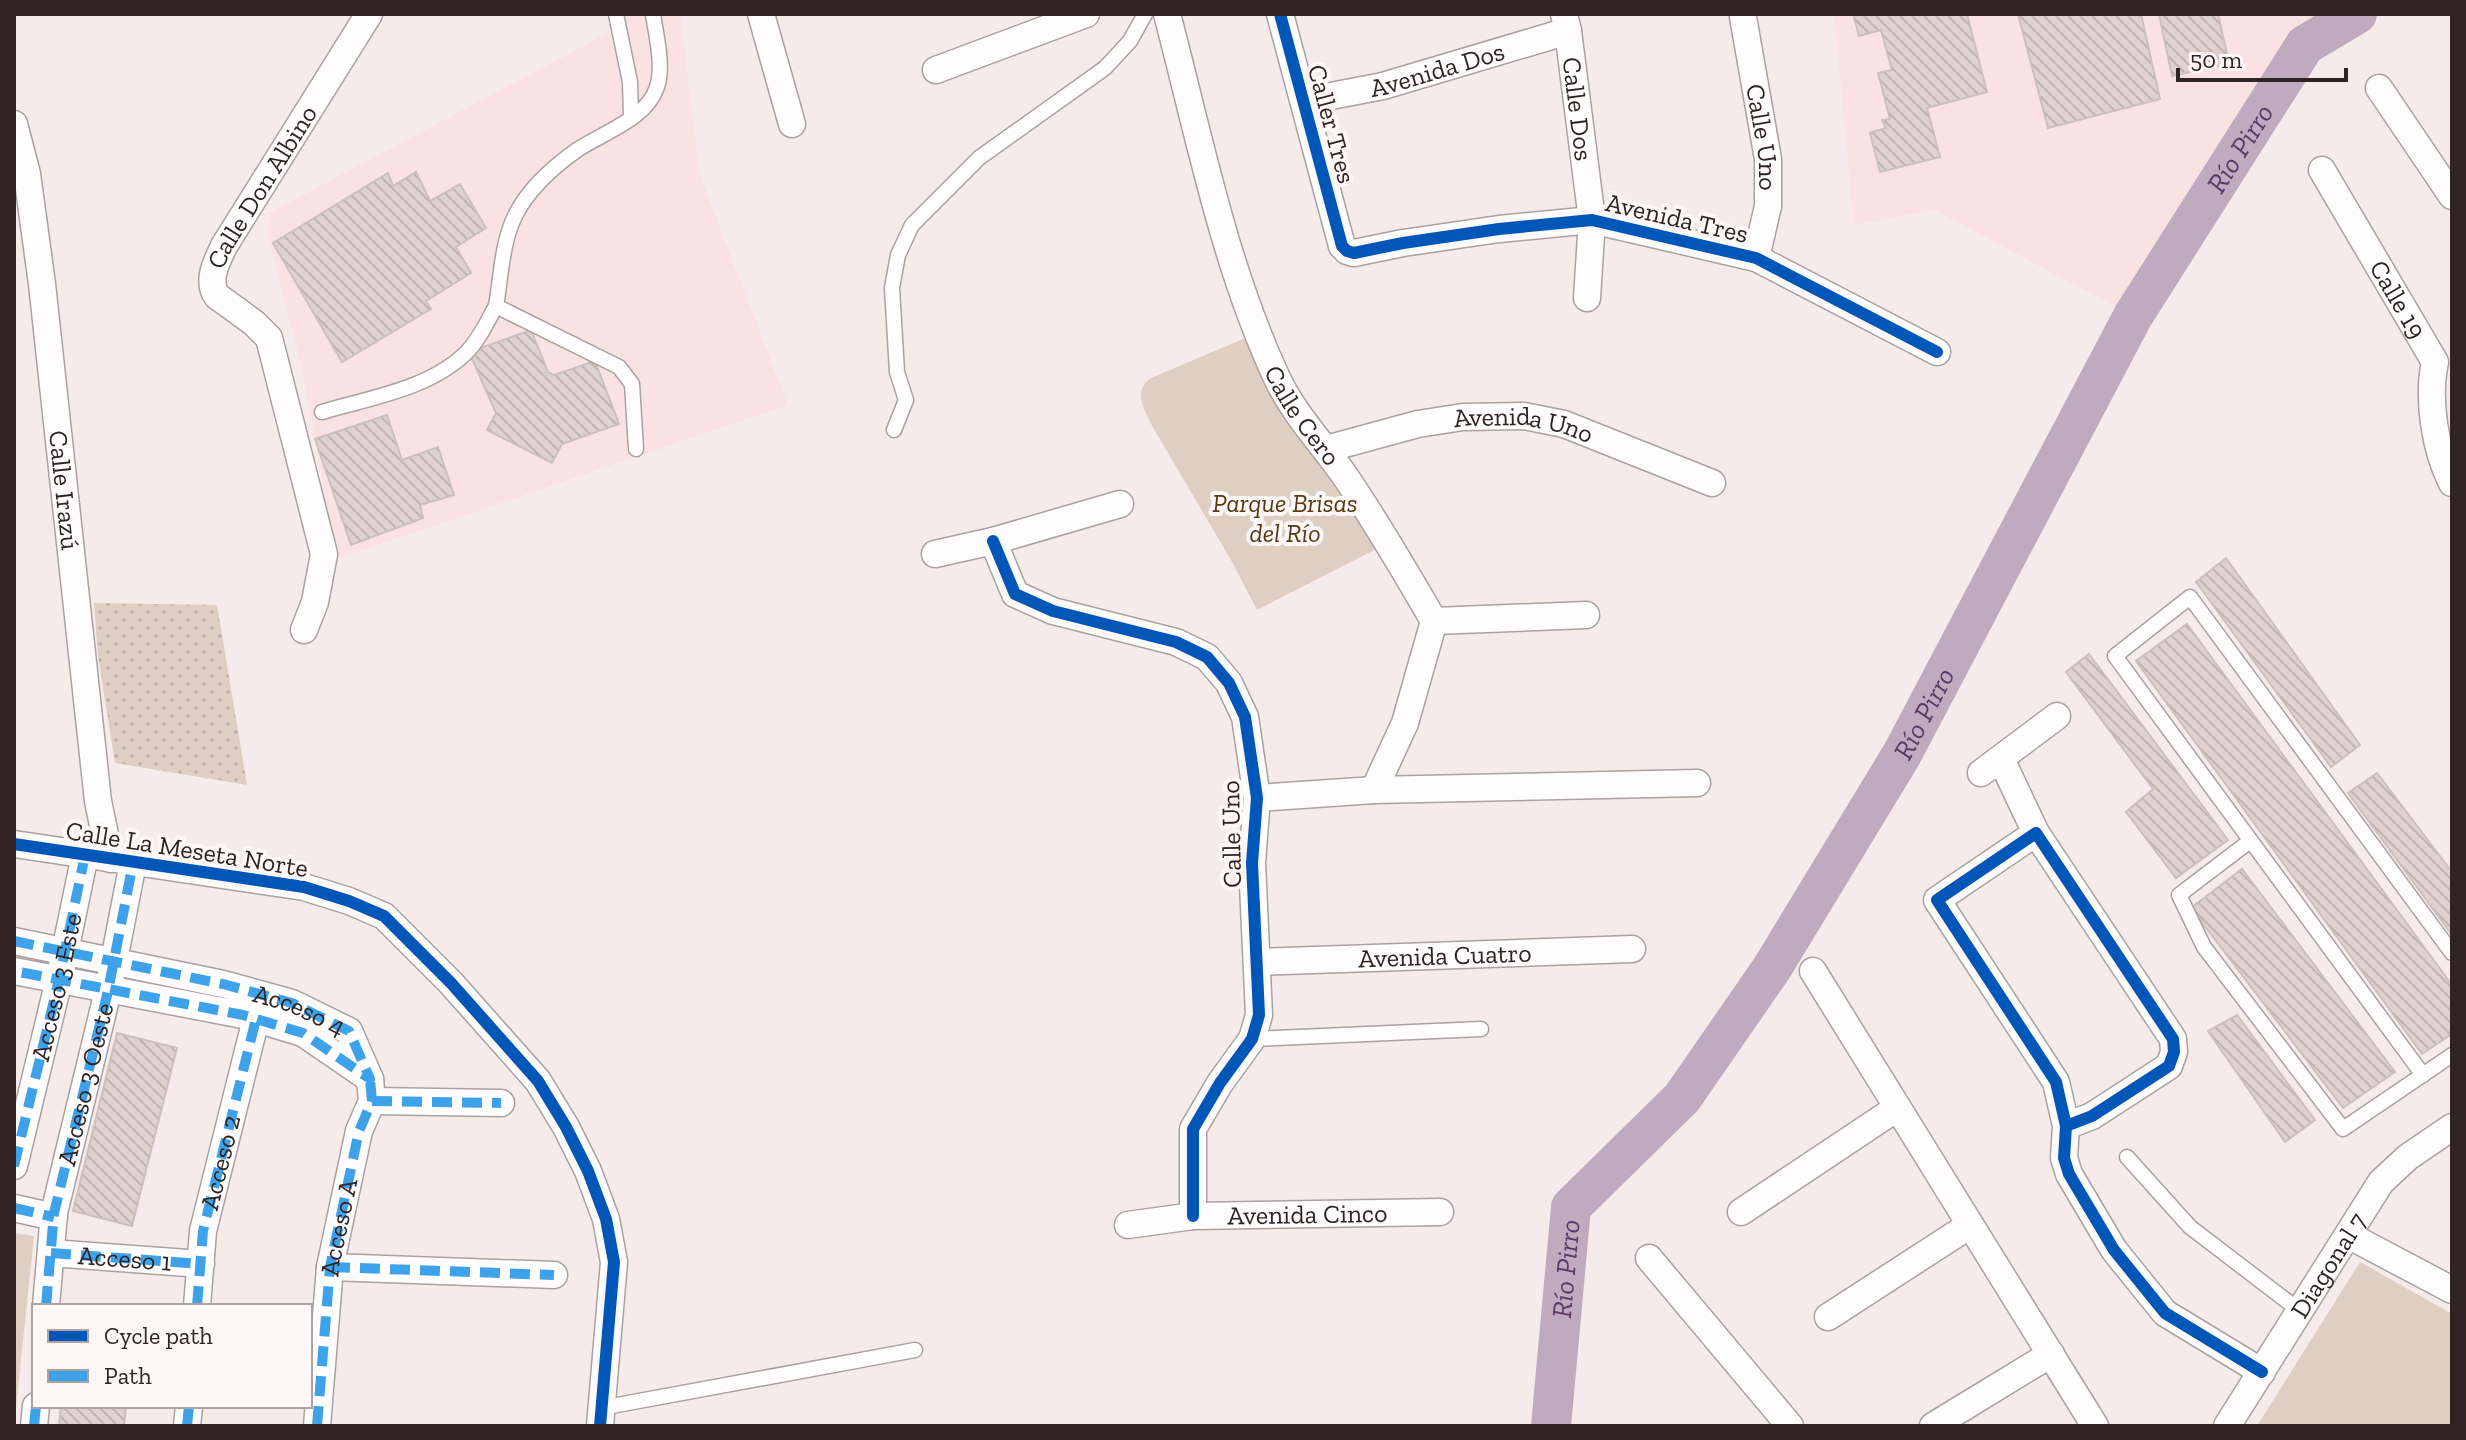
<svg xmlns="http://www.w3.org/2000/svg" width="2466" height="1440" viewBox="0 0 2466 1440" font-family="'Zilla Slab',serif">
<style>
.built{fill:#fae2e3}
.grass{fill:url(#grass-dots)}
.green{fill:#dfcec2}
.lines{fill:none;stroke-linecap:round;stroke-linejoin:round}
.river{stroke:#bfaac0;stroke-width:40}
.building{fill:url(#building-back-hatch);stroke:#cbc0be;stroke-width:2}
.service-casing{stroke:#aba1a1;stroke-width:17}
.minor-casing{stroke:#aba1a1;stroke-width:29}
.service{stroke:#fefcfc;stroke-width:14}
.minor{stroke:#fefcfc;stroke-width:26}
.quiet{stroke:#3ea2ea;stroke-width:10;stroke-dasharray:20 10;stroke-linecap:butt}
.cycleway-casing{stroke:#fef7f8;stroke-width:17}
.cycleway{stroke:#0057b8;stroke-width:12}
.labels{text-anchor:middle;stroke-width:8;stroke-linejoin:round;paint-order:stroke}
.street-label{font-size:26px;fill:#2f2323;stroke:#fef7f8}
.park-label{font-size:26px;font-style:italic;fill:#563912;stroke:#fef7f8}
.water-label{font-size:28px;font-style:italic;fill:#5d3a67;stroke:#fef7f8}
</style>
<defs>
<pattern id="grass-dots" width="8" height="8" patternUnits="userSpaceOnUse" patternTransform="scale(2)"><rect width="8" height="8" fill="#dfcec2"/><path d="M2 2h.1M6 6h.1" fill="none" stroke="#c0b1a6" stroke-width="1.8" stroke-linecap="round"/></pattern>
<pattern id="building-back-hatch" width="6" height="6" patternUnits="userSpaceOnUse" patternTransform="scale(2)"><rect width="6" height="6" fill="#dfd2ce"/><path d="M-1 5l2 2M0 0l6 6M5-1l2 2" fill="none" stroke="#c0b4b1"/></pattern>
</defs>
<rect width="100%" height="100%" fill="#f6ebeb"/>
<g class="built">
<path d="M613,14h67l20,162 88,229 -451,154 -36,-195 -33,-127 1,-24 337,-179 7,-7z"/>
<path d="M1834,14h523l-52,31 -172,271 -198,-106 -81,15z"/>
</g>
<path class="grass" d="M94,603l123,2 30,180 -132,-22 -17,-107z"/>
<g class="green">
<path d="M1243,339l7,2 132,205 -125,64 -26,-50 -80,-136c-8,-17 -18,-33 0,-46z"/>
<path d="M14,1233l20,3 -20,190z"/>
<path d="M2360,1262l92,52v112h-195z"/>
</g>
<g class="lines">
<path class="river" id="s1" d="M1551,1426l20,-219 111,-109 90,-130 130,-214 231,-438 172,-271 52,-31"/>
</g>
<g class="building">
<path d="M1853,14h114l20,78 -60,16 13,49 -60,15 -10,-39 16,-5 -4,-8 8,-1 -12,-46 14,-3 -11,-40 -22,6z"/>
<path d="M2018,14h123l19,85 -112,29z"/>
<path d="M2159,14h59l11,49 -57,13z"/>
<path d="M416,172l14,29 30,-17 26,44 -30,19 15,26 -45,28 5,8 -89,53 -69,-119 115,-70 5,13z"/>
<path d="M531,330l17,42 6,3 41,-14 24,63 -57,20 -10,19 -65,-33 9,-17 -27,-61z"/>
<path d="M387,415l15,45 36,-13 16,48 -34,10 3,13 -72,27 -36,-106z"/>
<path d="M2226,558l134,187 -29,22 -135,-185z"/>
<path d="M2187,624l265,361v49l-30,20 -286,-393z"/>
<path d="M2089,654l139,186 -52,38 -50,-66 27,-23 -87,-117z"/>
<path d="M2377,773l75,99v63l-104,-142z"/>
<path d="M2242,869l153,203 -52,36 -152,-200z"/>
<path d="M2237,1015l78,105 -30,22 -77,-111z"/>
<path d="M117,1033l60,15 -45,178 -59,-15z"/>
<path d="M61,1406h65l-2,20h-65z"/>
</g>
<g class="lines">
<g class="service-casing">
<g id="service">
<path d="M616,14l14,68 1,35"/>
<path d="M322,412c47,-14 107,-23 144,-59 13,-13 21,-31 30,-47"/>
<path d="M894,430l12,-30 -9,-28 -5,-84 6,-33 14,-30 67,-67 126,-90 25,-27 15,-27"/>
<path d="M636,449l-4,-65 -13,-17 -123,-61c5,-29 6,-64 19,-90 13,-27 38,-49 62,-66 25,-17 70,-31 80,-63 7,-21 -1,-52 -4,-73"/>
<path d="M2250,841l-71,54 25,52 139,182 109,-74"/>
<path d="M1252,1039l229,-10"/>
<path d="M2423,1075l-308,-419 75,-59 262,356"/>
<path d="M2127,1157l63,70 110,84"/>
<path d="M601,1408l314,-58"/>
</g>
</g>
<g class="minor-casing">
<g id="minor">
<path d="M761,14l31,110"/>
<path id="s2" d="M1167,14c32,121 56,247 109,362 17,37 45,66 69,100 32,47 60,95 89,145l-29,102 -31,67"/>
<path d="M1280,14l62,232 5,5 7,2 49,-10 96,-14 93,-9 164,38 181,94"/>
<path id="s3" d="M1564,14l4,17 24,189 -5,78"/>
<path id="s4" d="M1743,17l25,142v47l-12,52"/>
<path d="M936,70l150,-56"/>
<path d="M2379,88l73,108"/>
<path id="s5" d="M1305,101l78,-15 185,-55"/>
<path id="s6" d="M14,124l13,50 15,110 56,517 12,58"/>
<path id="s7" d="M2322,170l113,192c-8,37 0,88 17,121"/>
<path id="s8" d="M1326,449l92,-25 45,-7 61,-1 40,8 148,59"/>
<path d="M993,541l22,53 38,17 123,31 31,15 22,26 16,34 12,81 -5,65 7,152 -7,24 -32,44 -27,46v87"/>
<path d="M935,554l58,-13 127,-37"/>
<path d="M1434,621l152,-6"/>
<path id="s9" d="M304,630l11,-28 9,-48 -55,-216 -15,-15 -37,-27c-11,-15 0,-35 7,-50l145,-232"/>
<path d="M2001,759l35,74"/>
<path d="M1981,773l76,-57"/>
<path d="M1257,798l117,-8 323,-7"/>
<path d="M14,844l290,43 45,14 35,15 67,67 87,98 28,46 22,44 18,48 8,43 -14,164"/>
<path d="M14,941l209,43 69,19 57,28 21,48 -67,-46 -60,-18 -229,-44"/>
<path id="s10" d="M1257,962l375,-13"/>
<path d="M1813,971l282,455"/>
<path d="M372,1101l129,2"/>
<path d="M2066,1126l26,-10 77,-50 5,-14 -1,-13 -137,-206 -99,67 119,182 10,44 -2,32 5,16 45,76 51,63 97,59"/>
<path id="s11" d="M14,1166l45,-186 26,-125"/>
<path d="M14,1208l40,9"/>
<path d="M1741,1212l156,-104"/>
<path id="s12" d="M1128,1225l65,-9 247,-4"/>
<path d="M2348,1235l104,55"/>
<path d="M51,1253l150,11"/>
<path d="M1649,1258l141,168"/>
<path d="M330,1267l224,8"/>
<path id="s13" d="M46,1306l8,-93 54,-222 25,-128"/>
<path id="s14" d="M197,1306l6,-75 53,-212"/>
<path d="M1828,1317l142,-92"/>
<path d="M34,1426l2,-20"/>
<path d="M187,1426l2,-20"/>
<path d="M317,1426l13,-159 29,-136 13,-30 -2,-22"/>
<path d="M1933,1426l118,-72"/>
<path id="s15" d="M2227,1426l154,-244 27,-25 44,-30"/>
</g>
</g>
<use href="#service" class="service"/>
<use href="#minor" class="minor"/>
<g class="quiet">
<path id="s16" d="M14,941l209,43 69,19 57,28 21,48 -67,-46 -60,-18 -229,-44"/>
<path d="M372,1101l129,2"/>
<path d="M14,1166l45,-186 26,-125"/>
<path d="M14,1208l40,9"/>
<path id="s17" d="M51,1253l150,11"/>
<path d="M330,1267l224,8"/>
<path d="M46,1306l8,-93 54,-222 25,-128"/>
<path d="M197,1306l6,-75 53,-212"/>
<path d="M34,1426l2,-20"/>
<path d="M187,1426l2,-20"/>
<path id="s18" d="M317,1426l13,-159 29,-136 13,-30 -2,-22"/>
</g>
<g class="cycleway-casing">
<g id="cycleway">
<path d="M1280,14l62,232 5,5 7,2 49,-10 96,-14 93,-9 164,38 181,94"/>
<path d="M993,541l22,53 38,17 123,31 31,15 22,26 16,34 12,81 -5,65 7,152 -7,24 -32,44 -27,46v87"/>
<path d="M14,844l290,43 45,14 35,15 67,67 87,98 28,46 22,44 18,48 8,43 -14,164"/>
<path d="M2066,1126l26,-10 77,-50 5,-14 -1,-13 -137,-206 -99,67 119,182 10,44 -2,32 5,16 45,76 51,63 97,59"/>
</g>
</g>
<use href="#cycleway" class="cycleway"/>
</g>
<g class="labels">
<g class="street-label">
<text dy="9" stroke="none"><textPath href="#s5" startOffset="136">Avenida Dos</textPath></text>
<text dy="9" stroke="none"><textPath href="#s3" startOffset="96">Calle Dos</textPath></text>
<text transform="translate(1332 124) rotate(75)" y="9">Caller Tres</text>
<text dy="9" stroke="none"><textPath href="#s4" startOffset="122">Calle Uno</textPath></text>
<text dy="9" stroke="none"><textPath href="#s9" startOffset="492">Calle Don Albino</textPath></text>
<text transform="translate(1677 218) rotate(13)" y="9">Avenida Tres</text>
<text dy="9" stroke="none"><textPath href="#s7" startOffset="150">Calle 19</textPath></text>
<text dy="9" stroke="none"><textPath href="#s2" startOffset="426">Calle Cero</textPath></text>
<text dy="9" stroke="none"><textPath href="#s8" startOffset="202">Avenida Uno</textPath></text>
<text dy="9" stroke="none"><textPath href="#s6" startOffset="370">Calle Irazú</textPath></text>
<text transform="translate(1231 834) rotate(-91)" y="9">Calle Uno</text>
<text transform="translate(187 849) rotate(9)" y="9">Calle La Meseta Norte</text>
<text dy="9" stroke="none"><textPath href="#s10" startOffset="188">Avenida Cuatro</textPath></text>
<text dy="9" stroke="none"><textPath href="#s11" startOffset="184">Acceso 3 Este</textPath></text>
<text dy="9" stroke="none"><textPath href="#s16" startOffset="294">Acceso 4</textPath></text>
<text dy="9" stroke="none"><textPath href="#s13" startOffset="226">Acceso 3 Oeste</textPath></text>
<text dy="9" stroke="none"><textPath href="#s14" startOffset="146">Acceso 2</textPath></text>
<text dy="9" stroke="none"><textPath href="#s12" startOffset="180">Avenida Cinco</textPath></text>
<text dy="9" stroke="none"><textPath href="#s18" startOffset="200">Acceso A</textPath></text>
<text dy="9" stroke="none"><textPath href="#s17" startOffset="74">Acceso 1</textPath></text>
<text dy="9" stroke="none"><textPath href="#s15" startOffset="190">Diagonal 7</textPath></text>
</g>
<g class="park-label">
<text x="1285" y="512">Parque Brisas<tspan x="1285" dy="30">del Río</tspan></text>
</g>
<g class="water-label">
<text dy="10" stroke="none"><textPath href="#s1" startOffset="1478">Río Pirro</textPath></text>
<text dy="10" stroke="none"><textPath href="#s1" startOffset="830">Río Pirro</textPath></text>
<text dy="10" stroke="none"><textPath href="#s1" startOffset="158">Río Pirro</textPath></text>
</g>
</g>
<rect width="2466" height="1440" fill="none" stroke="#2f2323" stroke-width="32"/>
<rect x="32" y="1304" width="280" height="104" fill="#fef7f8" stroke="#aba2a3" stroke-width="2"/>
<rect x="48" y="1330" width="40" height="12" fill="#0057b8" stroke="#aba2a3" stroke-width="2"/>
<text x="104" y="1344" font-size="24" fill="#2f2323">Cycle path</text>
<rect x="48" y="1370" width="40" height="12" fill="#3ea2ea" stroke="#aba2a3" stroke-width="2"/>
<text x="104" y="1384" font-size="24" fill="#2f2323">Path</text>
<path d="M2178 68v12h168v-12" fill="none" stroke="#2f2323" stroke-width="4"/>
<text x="2190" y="68" font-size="24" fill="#2f2323" stroke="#fef7f8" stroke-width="6" paint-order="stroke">50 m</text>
</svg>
